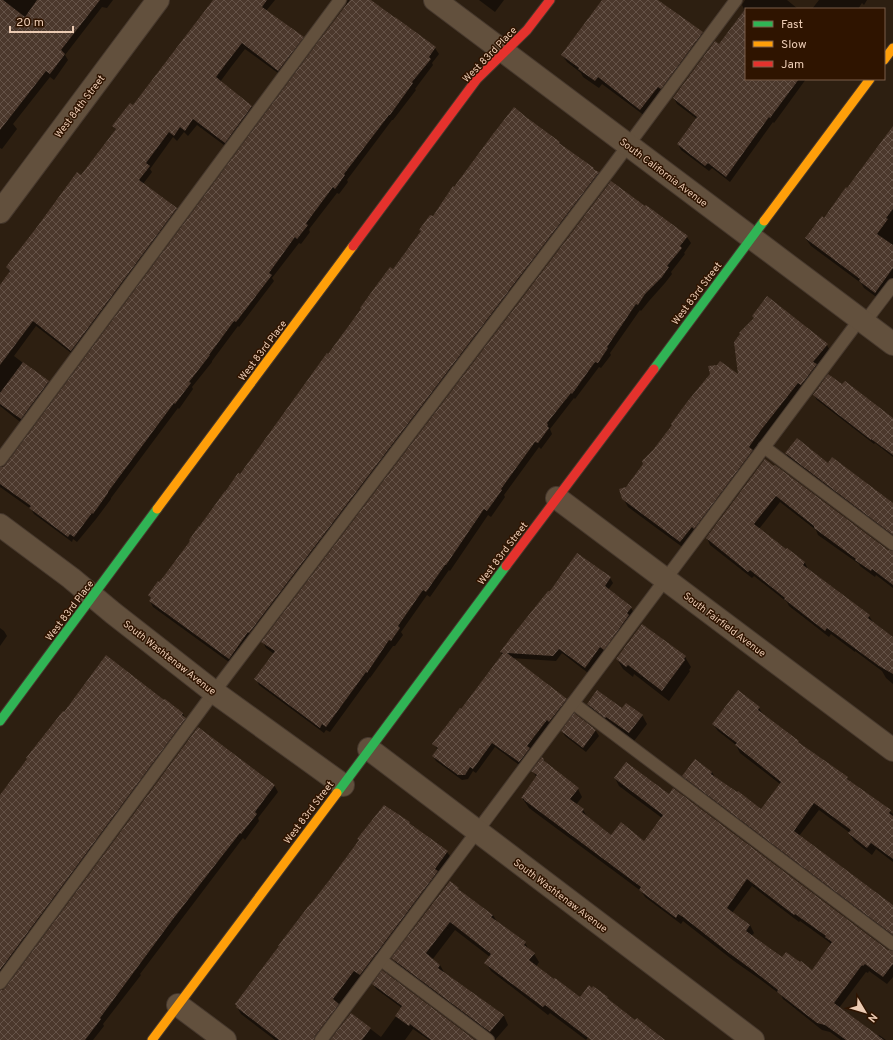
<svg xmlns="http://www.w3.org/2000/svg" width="893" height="1040" viewBox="0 0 893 1040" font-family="Overpass,sans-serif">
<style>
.shadow{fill:#0007;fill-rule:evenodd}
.building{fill:url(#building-cross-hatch);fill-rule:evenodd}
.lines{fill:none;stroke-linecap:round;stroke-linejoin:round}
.lane-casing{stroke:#47392e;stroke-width:14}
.street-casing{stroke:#47392e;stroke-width:24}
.fast-casing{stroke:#47392e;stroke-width:11}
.slow-casing{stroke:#47392e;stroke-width:11}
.jam-casing{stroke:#47392e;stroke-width:11}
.lane{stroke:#62503d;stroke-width:12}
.street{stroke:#62503d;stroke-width:22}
.fast{stroke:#30b455;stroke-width:9}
.slow{stroke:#ff9f0a;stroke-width:9}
.jam{stroke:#e5322d;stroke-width:9}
.labels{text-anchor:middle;stroke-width:3;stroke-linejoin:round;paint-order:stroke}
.street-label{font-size:10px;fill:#ebcbb3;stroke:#2f1400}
</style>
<defs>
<pattern id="building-cross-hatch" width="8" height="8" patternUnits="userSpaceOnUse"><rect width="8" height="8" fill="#4b382c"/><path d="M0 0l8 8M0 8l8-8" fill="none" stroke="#655348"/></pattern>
</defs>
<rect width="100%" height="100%" fill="#2d1f11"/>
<g class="shadow">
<path d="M0,0h113l-6,8 -5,-1 -37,48 3,5 -14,20 -4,-3 -37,47 4,5 -15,20 -2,-1z"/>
<path d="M214,0h61l-9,11 37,26 3,6 -24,33 -37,-27 -14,18 -11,15 32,25 3,5 -27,36 -31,-23 -9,11 -4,-4 -7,9 -4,-4 -23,32 2,3 -9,12 33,25 3,6 -104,141 -39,-30 -22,30 34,26 3,6 -27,37 -24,-19v-120l10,-13 -3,-6 75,-91 34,-46 -3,-4 20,-19z"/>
<path d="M348,0h22l65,48 4,6 -7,9 1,2 -18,24 1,1 -23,30h-1l-45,60 1,2 -9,12 -2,-1 -27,35 -1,2 1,2 -9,12 -2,-1 -27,35 2,3 -35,46 -1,-1 -26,35v1l-20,25 1,2 -14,20 -1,-1 -67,90v1l-15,20 -19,23 -4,-3 -1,3 -38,-28 -3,-5 -31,-22v-19h3l4,-3 338,-458z"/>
<path d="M479,0h25l-9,12z"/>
<path d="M604,0h53l45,33 4,7 -61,76 -43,-32 -3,4 -16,-11 -2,-4 -14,-11 -5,-7z"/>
<path d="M745,0h42l11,9h-52v70h60l-21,29 -11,15 -1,-1 -43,60 -18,-14 -3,3 -28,-21 -3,-6 19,-25 -20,-15 -3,-6 45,-53 26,-34 -3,-6z"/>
<path d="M819,0h48l-3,5 -2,-2 -4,6h-46z"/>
<path d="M893,128v158l-14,13 -15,-11 -3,-5 -50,-37 -5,-7 18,-20z"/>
<path d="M559,142l2,3 32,24 5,4 3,6 -368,486 -80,-58 -3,-6 1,-2 -2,-3 10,-12 169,-229 93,-123 -1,-2 13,-12z"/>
<path d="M687,237l4,6 -7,10 1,1 -14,18 1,2 -7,9 -16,18 -8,10 -1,-1 -30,43 1,2 -10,13 -2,-1 -24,32 -1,-1 -24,31 2,5 -11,15 -2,-2 -35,48 1,2 -14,20 -3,-2 -38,56 -1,-1 -19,27 -3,-2 -26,37 2,3 -8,11h-2l-23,32v-1l-40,55 -4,-2 -2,3 -65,-48 -3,-6 18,-25 -8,-6 -3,-6z"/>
<path d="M827,345l4,8 -146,196 -57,-42 -5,-9 3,-11 113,-111z"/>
<path d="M814,395l79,27v35l-18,-14 -1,1 -57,-44z"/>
<path d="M786,453l42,11 65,45v28l-104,-77z"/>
<path d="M765,460l123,91 5,1v36l-17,-13 -1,2 -15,-11 -1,-2 -41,-29 -2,-5 -36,-28 -21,27 28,21v-1l18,14 3,6 61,47 4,6 20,16v46l-7,-6 -4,-7 -27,-20v1l-24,-18 -2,3 -40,-31 -2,-4 -33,-26 -2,2 -42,-33 -3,-7z"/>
<path d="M610,578l3,5 -5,7 23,18 3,5 -27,41 -3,-2 -16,21 -26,-20 -6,8 -45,-3 55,41 3,5 -47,63 -27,-20 -19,26 -3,-2 -5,8 -6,1 -26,-19 -3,-5 5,-6 -4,-6 27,-34 42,-55 -2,-2 12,-16z"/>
<path d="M0,628l4,3 3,5 -7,10z"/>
<path d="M685,657l6,10 -2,3 1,1 -21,30 -35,-27 -1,3 -10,-8 -6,-10z"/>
<path d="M165,700l18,14 6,11 -189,256v-184z"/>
<path d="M588,704l34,6 20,5 5,9 -13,17 -41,-29z"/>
<path d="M759,708l4,7 35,27 2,2 47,34 3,4 43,32v48l-17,-13 -4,6 -18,-14 -5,-8h1l-31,-23 -20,26 94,69v33l-205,-155 -4,-7 28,-4 3,6 46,32 19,-26 -40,-31 -4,-8 -18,-14 -5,-7z"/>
<path d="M575,715l21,16 3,5 -13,16 -21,-16 -3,-5z"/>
<path d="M543,759l2,3 33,27 4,8 -6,8 7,5 5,8 24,18 32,6 18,-24 -43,-32 -4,-8 273,173 5,1v25l-6,7 -18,-13 -1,2 -2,-1 -27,36 39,29 1,-2 7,5h-45l-11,-8 -8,-2 -39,-31 -2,-4 -20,-15 -27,-19 -46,-36 -5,-4 -2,3 -36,-27 -4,-6 -112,-83 -2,-3 -5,-7 15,-20 -4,-7zM752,886l47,36 1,-1 29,21 2,2 -19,27 -29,-12 -32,-23 3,-3 -4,-8 -18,-12z"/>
<path d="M274,785l4,7 -20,26 1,3 -14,19 -2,-2 -103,136 1,1 -38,49 1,2 -11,14h-93v-49h4z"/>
<path d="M384,806l25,17 3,4 35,25 5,7 -87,123 -6,-4 -20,27 3,7 -21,28h-46l-34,-26 -4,-7 123,-166 -2,-2z"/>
<path d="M458,889l2,3 33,23 4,7 28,21 4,7 5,4 5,8 -3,5 44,31h27l2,3 26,21 28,18h-66l-7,-5 -4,5 -36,-27 -2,2 -57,-44 -5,-8 4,-6 -35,-27 -23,30 8,5 5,9 59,42 4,9 -13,15 -97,-73 -5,-9z"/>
<path d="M373,984l101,56h-45l-16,-11 -8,11h-73l19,-26 30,23 21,-29 -26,-19z"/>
</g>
<g class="building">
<path d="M0,0h3l22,17 12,-17h63l-39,50 4,4 -15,20 -4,-3 -46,59z"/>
<path d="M213,0h54l-5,7 42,30 -26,34 -36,-28 -14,18 -12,16 36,29 -27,37 -32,-24 -8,12 -5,-4 -6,9 -5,-4 -23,31 4,3 -11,14 38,28 -106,143 -38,-30 -33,44v-80l10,-14 -4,-4 31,-40 40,-55 4,3 35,-46 -4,-3 18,-23 3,2z"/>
<path d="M350,0h21l23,17h1l41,30 -7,10 2,2 -19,23 1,1 -23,32h-1l-45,59 1,1 -10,14 -2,-2 -26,35 -1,2 2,1 -11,14 -2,-2 -26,36 3,2 -36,47 -2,-1 -25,34h1l-21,27 2,1 -16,21 -1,-1 -66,89v1l-15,21 -1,-1 -18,24 -4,-3 -2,3 -39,-29 2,-2 -31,-22v-17h3l3,-3 312,-422z"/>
<path d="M602,0h56l45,32 -42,57 -3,-2 -18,23 -42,-33 -3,4 -17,-12 1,-1 -18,-13z"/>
<path d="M746,8v71h53l-29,39 -1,-1 -43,60 -18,-14 -3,3 -28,-22 20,-27 -24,-19 42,-57 4,3z"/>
<path d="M514,107l12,10 34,25 -1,1 35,25 -1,1 6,3 -350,461 -1,-1 -19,27 -80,-58 2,-3 -3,-3 10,-14 1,1 5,-6 26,-35 -1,-1 10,-14v1l26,-36v1l13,-19 2,1 87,-121 1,1 33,-45 -1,-1 13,-18 17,-23 3,2 28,-38 -2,-1 11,-15 3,1 20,-30 1,1 39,-53z"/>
<path d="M893,126v83l-7,9 2,1 -11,15 16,11v23l-18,25 -16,-12 1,-2 -55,-41 17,-22 2,2 22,-31 1,1z"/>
<path d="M611,181l34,25 1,-1 42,31 -8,10 2,2 -15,18 2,1 -7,10 -17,17 -7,11 -2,-1 -29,43 1,1 -10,15 -3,-1 -23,32 -1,-1 -24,30 1,2 -1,1 2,2 -11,15 -3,-1 -34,47 1,1 -15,21 -3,-2 -38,56h-1l-19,27 -3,-2 -25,36 2,2 -9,13 -2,-1 -22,33 -1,-1 -40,55 -4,-3 -2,4 -66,-49 21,-28 -14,-9z"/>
<path d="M767,296l61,48 -15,18 4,2 -16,21 -3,-2 -37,47 -12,17 4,3 -59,79 -2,-2 -12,15 -58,-43 -3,-10 7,-2 17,-23 -1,-3 11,-11 19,-25 -1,-1 16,-22 23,-28 -2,-8 9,-1 3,-4 18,13 -4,-32 6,-8 -1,-1 15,-15 -2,-2z"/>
<path d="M23,362l26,19 -28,38 -21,-15v-11z"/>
<path d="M828,374l14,10 3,-3 48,37v37l-22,-16v1l-58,-45z"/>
<path d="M797,438l31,25 4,-6 61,46v32l-108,-82z"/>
<path d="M765,459l9,7 1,-1 113,85 5,1v34l-21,-16 -1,2 -16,-11 1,-1 -42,-31v-2l-38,-30 -22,28 32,25 1,-1 18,14 -2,3 67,50 -2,3 25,19v37l-14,-8 -52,-38 -2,3 -41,-32 1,-1 -35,-28 -2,2 -42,-34z"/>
<path d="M577,553l34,24 -6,9 27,21 -5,6 2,2 -25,35 -4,-3 -15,21 -26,-19 -6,7 -46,-3 60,46 -18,23 -2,-2 -20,26 3,2 -11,14 -27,-19 -19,26 -3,-2 -5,8h-7l-26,-19 6,-8 -6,-4 28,-36 1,1 42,-56 -3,-1 12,-16 36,-45h2z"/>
<path d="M642,624l44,32 -2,3 1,1 -23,31 -34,-26 -2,2 -10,-8z"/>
<path d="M106,655l58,45 1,-1 18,14 -1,2 4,3 -186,252v-175l27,-36 -1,-1 37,-47 1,1z"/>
<path d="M597,690l25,18 4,-5 17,12 -14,18 -23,-16 -1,1 -18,-14z"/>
<path d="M738,690l22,17 -2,3 41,31 -1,1 50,35 -1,2 44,31 -2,3 4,3v43l-22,-16 -4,5 -19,-15 3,-3 -37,-27 -20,28 99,74v30l-211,-159 13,-17 17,13 -1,2 26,18 1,-1 23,18 20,-27 -46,-37 2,-2 -25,-19z"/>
<path d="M574,713l22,17 -13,18 -22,-17z"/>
<path d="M198,727l77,58 -20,27 2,2 -16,20 -1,-1 -67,86 -73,99 1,1 -16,21h-85v-50h3l3,-3z"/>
<path d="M542,757l2,2 -1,1 36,28 -9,11 -14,-10 28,20 -2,3 29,23 10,-13 23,19 19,-26 -49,-37 12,-16 43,32 4,-6 215,162 5,1v13l-10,13 -18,-13 -2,2 -1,-1 -28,38 50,37h-38l-21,-15 -8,-2 -40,-31 1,-2 -23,-18 -26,-19 -46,-36 -5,-3 -2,4 -37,-28 2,-3 -117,-87v-1l-3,-1 16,-23 -6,-4zM747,879l47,36 1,-1 31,22 -1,1 7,5 -20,28 -11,-9 -1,1 -14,-10 -4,5 -36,-26 4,-6 -23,-17z"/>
<path d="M384,805l26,17 -1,1 39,28 -13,18 3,2 -78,104 -6,-4 -21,28 6,5 -24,32 -1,4h-35l-43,-33 1,-1 -2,-2 44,-58h-1l32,-42v1l24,-31 25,-34 -2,-1z"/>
<path d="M450,881l9,7 -1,1 35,26 -2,2 35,25 -2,3 11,8 -6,7 25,19 1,-1 25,19 9,-12 3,3 1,-2 15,11 -1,1 28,22 2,-2 28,22h-74l-46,-35 -2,2 -59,-44 7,-9 -41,-32 -24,31 14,12 -2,3 66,47 -14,17 -99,-74z"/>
<path d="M382,970l93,70h-44l-21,-16 -1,2 -14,-10 7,-10 -30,-22z"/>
<path d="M351,1013l20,15 -9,12h-32z"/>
</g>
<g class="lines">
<g class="lane-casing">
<g id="lane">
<path d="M864,323l29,-38"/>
<path d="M764,447l129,97"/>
<path d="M0,460l340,-460"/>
<path d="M573,703l320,241"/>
<path d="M381,960l107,80"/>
<path d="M0,983l214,-291 395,-521 127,-171"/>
<path d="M321,1040l539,-721"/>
</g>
</g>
<g class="street-casing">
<g id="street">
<path d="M435,0l458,344"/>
<path d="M0,212l158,-212"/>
<path d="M557,498l336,252"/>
<path d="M0,525l71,53 42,35 101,79 129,93"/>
<path d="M369,749l384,291"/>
<path d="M178,1005l47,35"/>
</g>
</g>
<g class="fast-casing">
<g id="fast">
<path d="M654,369l110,-148"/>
<path d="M0,721l157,-212"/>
<path d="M337,793l169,-227"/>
</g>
</g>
<g class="slow-casing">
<g id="slow">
<path d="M884,60l9,-12"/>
<path d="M764,221l106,-142"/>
<path d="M157,509l196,-263"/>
<path d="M152,1040l185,-247"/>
</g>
</g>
<g class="jam-casing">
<g id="jam">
<path d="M353,246l124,-167 50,-49 23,-30"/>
<path d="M506,566l148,-197"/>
</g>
</g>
<use href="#lane" class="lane"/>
<use href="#street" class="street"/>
<use href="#fast" class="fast"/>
<use href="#slow" class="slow"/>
<use href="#jam" class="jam"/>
</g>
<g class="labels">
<g class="street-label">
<text transform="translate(489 54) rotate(-46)" y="4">West 83rd Place</text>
<text transform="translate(79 106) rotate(-53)" y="4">West 84th Street</text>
<text transform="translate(664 172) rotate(37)" y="4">South California Avenue</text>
<text transform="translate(696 293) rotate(-53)" y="4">West 83rd Street</text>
<text transform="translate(262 350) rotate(-53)" y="4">West 83rd Place</text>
<text transform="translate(502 553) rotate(-53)" y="4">West 83rd Street</text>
<text transform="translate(69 610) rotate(-53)" y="4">West 83rd Place</text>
<text transform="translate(725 624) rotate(37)" y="4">South Fairfield Avenue</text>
<text transform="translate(170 657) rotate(38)" y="4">South Washtenaw Avenue</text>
<text transform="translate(308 812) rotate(-53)" y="4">West 83rd Street</text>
<text transform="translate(561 895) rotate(37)" y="4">South Washtenaw Avenue</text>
</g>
</g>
<rect x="745" y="8" width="140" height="72" fill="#2f1400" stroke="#7a5d48"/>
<rect x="753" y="21" width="20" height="6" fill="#30b455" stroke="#7a5d48"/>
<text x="781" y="28" font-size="12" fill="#ebcbb3">Fast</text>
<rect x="753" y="41" width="20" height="6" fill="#ff9f0a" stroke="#7a5d48"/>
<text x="781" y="48" font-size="12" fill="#ebcbb3">Slow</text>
<rect x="753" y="61" width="20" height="6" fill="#e5322d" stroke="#7a5d48"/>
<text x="781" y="68" font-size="12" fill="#ebcbb3">Jam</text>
<g transform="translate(865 1012) rotate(128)" stroke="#2f1400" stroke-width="3" paint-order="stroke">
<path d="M0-3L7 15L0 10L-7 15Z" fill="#ebcbb3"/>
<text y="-6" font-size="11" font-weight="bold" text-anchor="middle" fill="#ebcbb3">N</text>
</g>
<path d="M10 26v6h63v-6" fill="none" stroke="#ebcbb3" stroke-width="2"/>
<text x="16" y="26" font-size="12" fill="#ebcbb3" stroke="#2f1400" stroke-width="3" paint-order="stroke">20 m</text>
</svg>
